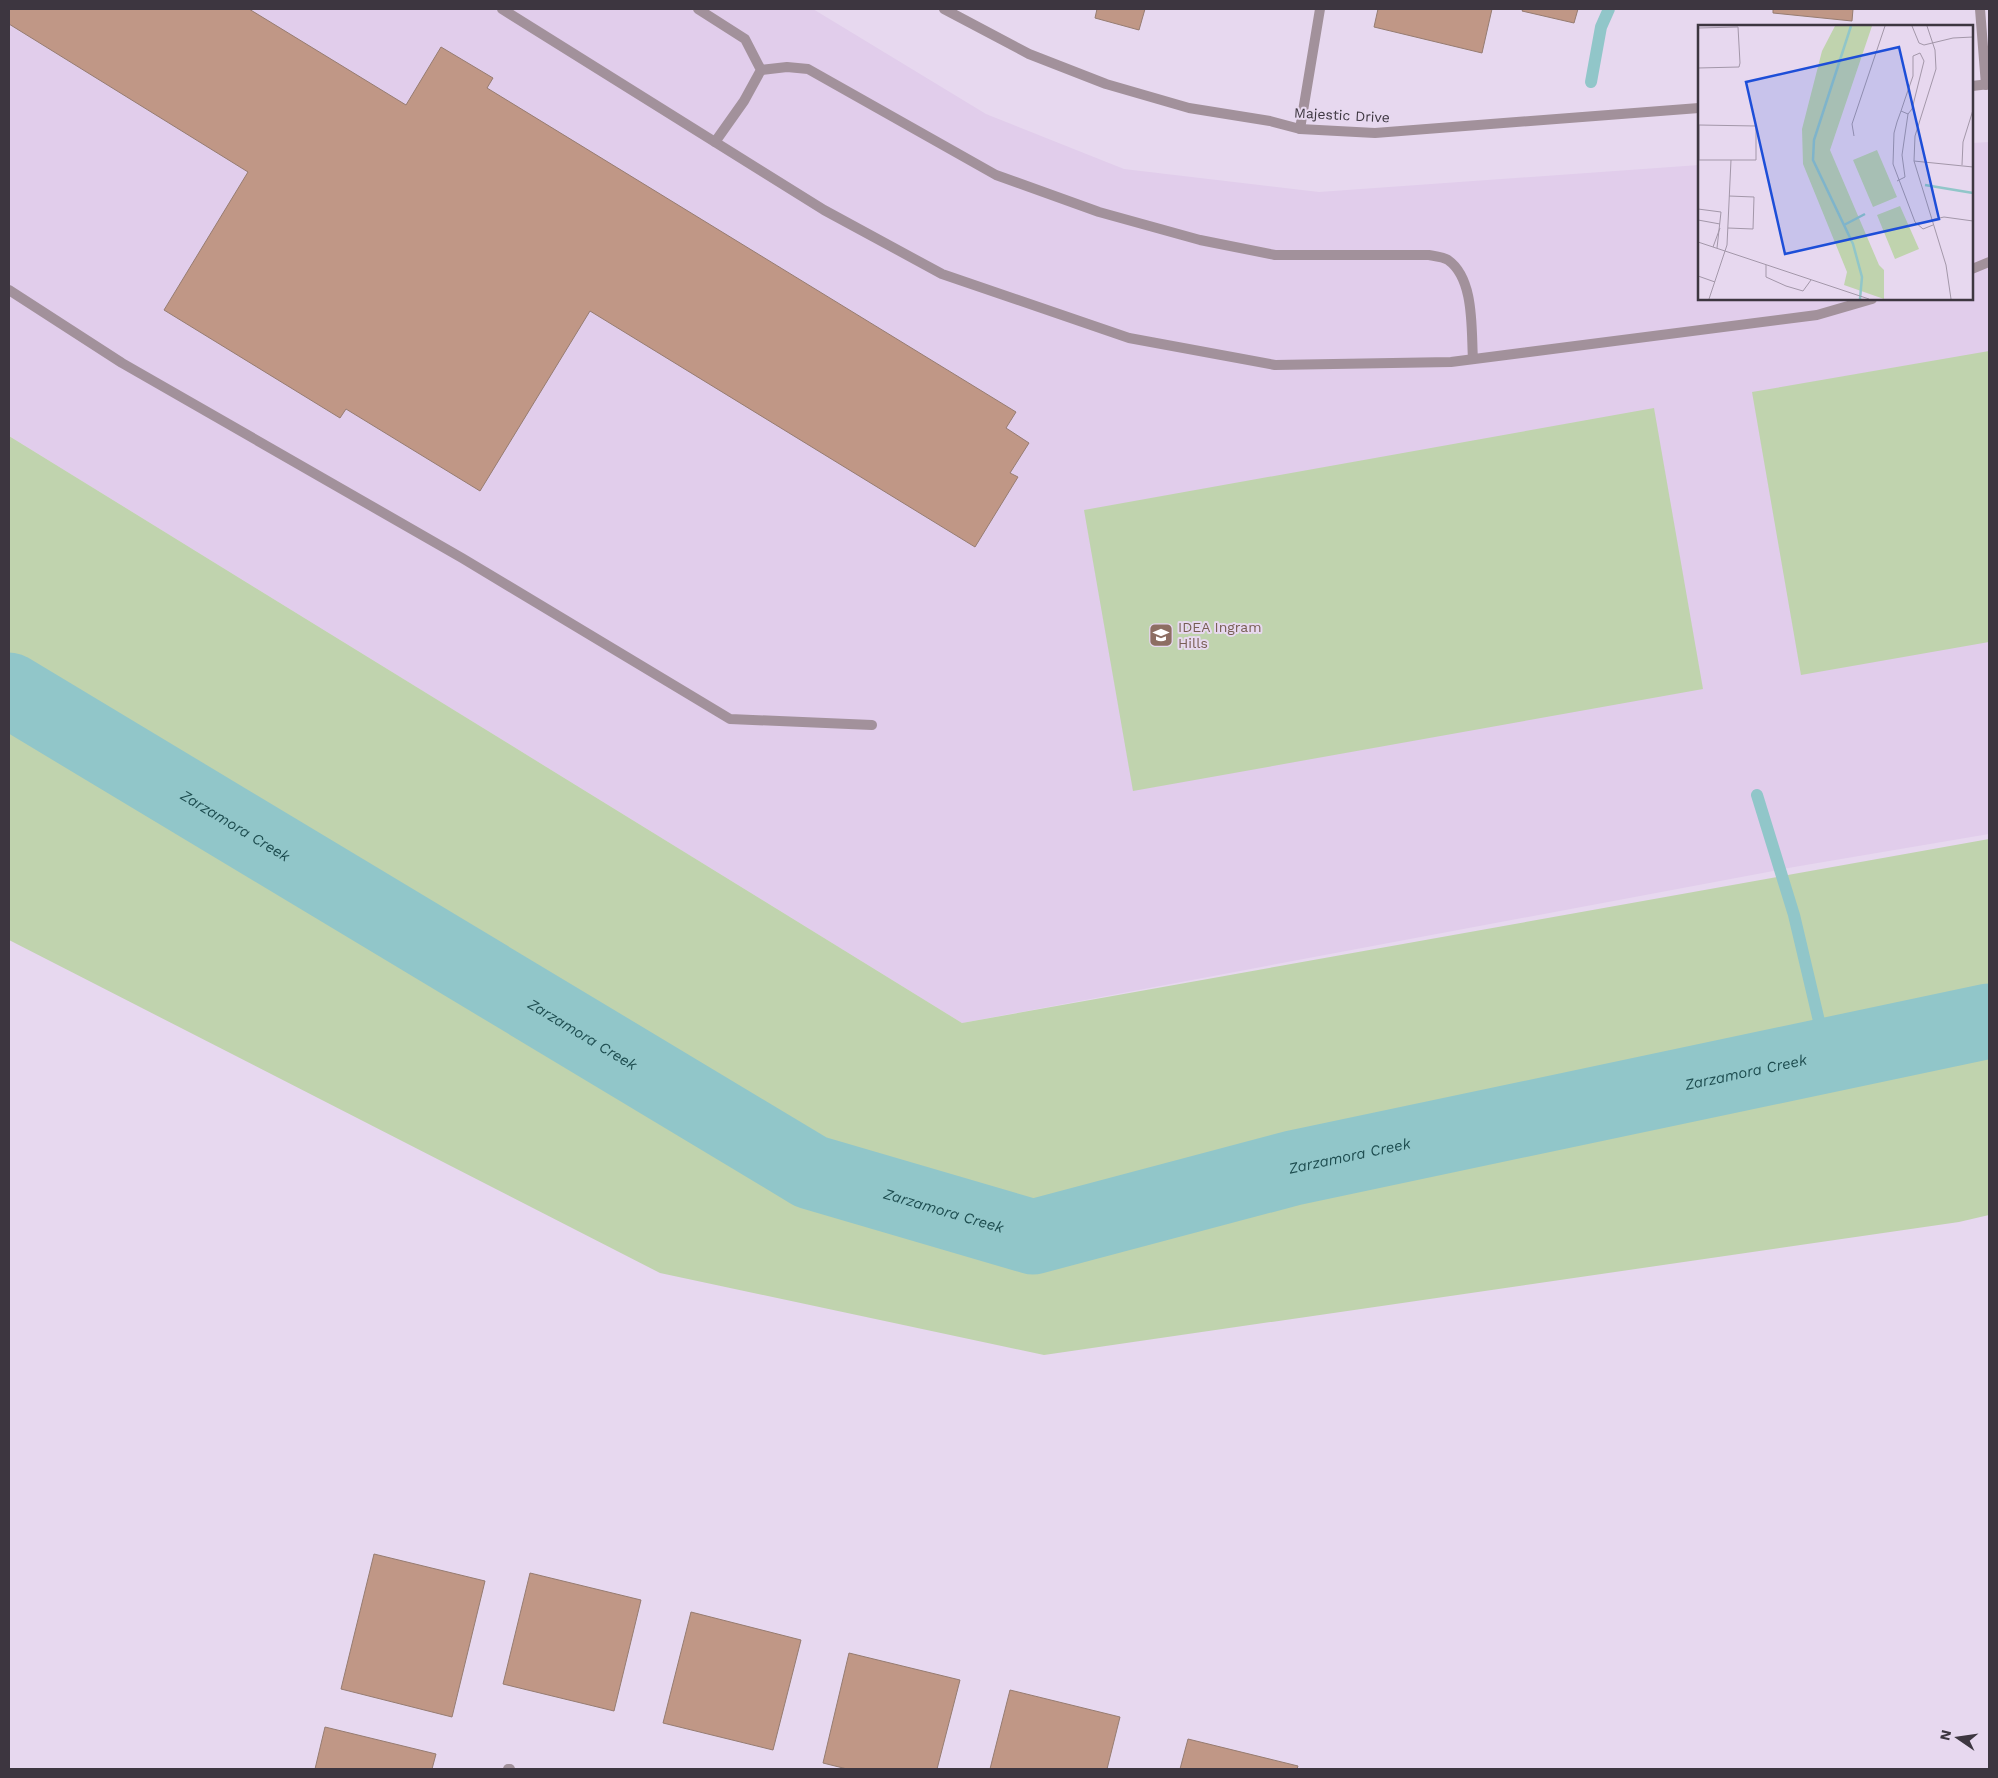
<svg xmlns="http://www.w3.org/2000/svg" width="1998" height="1778" viewBox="0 0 1998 1778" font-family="'Work Sans',sans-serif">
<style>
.built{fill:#e1cdeb}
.green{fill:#c0d3ae}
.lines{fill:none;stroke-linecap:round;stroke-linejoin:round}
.stream{stroke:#91c6c9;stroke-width:12}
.river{stroke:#91c6c9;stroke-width:75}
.building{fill:#c09786;stroke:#967c71}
.lane{stroke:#a2919b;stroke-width:10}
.street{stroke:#a2919b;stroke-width:10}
.labels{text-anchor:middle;stroke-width:4;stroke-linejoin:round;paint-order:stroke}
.street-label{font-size:14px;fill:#3d3640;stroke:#e7d8ef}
.education-label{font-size:14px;fill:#785e54;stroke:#e7d8ef;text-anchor:start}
.water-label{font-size:15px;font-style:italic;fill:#1e4d50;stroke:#e7d8ef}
.inset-river{fill:none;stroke:#91c6c9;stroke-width:2.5}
.inset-road{fill:none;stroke:#a397a9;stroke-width:1}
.view{fill:#1d4ed8;fill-opacity:0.15;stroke:#1d4ed8;stroke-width:2.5}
.inset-edge{fill:none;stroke:#3d3640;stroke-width:2.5}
</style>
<rect width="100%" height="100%" fill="#e7d8ef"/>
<path class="built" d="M9,9h804l173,105 138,55 195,23 380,-27v134h273v-156l17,-1v692l-195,33 -832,156 -953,-587z"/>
<g class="green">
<path d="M1989,351v291l-188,33 -49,-283z"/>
<path d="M1654,408l49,281 -570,102 -49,-281z"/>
<path d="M9,436l953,587 1027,-184v376l-30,7 -915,133 -384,-82 -651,-333z"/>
</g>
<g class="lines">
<g class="stream">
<path d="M1591,82l10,-55 8,-18"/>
<path d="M1757,795l37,120 33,140"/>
</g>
<path class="river" id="s1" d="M9,690l802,482 222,65 260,-69 696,-147"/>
</g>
<g class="building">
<path d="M9,9h240l157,96 35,-58 52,31 -6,10 529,324 -10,16 23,15 -19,30 8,4 -43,70 -385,-236 -110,180 -134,-82 -6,9 -176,-108 84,-138 -239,-148z"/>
<path d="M1097,9h48l-6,21 -44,-12z"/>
<path d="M1378,9h114l-10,44 -108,-26z"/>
<path d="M1523,9h55l-4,14 -52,-12z"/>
<path d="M1773,9h80l-1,12 -79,-8z"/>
<path d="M374,1554l111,27 -33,136 -111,-28z"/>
<path d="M530,1573l111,27 -27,111 -111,-27z"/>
<path d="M691,1612l110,28 -28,110 -110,-27z"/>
<path d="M849,1653l111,27 -23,89h-90l-24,-6z"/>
<path d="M1010,1690l110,27 -13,52h-117z"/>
<path d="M325,1727l111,27 -4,15h-117z"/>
<path d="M1188,1739l110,27 -1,3h-117z"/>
</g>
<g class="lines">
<g class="lane">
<path d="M502,9l322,201 118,64 187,64 146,27 176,-3 366,-47 55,-16"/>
<path d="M698,9l47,30 16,31 -17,31 -29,41"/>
<path d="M761,70l26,-3 21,2 188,106 103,37 101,28 75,15h154c6,1 15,2 19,5 27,19 23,70 25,99"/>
<path d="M1972,269l17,-7"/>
<path d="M9,290l113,73 340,195 268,161 142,6"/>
<path d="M508,1769h2"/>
</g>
<g class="street">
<path d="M944,9l85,45 77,30 83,24 81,13 30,8 75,4 324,-25"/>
<path d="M1980,9l6,76"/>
<path d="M1972,86l17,-2"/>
<path d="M1300,129l20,-120"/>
</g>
</g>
<defs>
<g id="school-square" transform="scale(1.25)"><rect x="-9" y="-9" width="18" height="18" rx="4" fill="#8d6e63" stroke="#e7d8ef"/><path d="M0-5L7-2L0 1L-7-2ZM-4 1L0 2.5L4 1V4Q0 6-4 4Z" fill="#fff"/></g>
</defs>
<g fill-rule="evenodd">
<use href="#school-square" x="1161" y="635"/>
</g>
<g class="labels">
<g class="street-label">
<text transform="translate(1342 115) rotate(3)" y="5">Majestic Drive</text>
</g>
<g class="education-label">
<text x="1178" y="632">IDEA Ingram<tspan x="1178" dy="16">Hills</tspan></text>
</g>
<g class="water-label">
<text dy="5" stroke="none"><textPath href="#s1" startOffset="264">Zarzamora Creek</textPath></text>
<text dy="5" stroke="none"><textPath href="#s1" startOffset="669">Zarzamora Creek</textPath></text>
<text dy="5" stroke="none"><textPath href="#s1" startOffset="1899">Zarzamora Creek</textPath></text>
<text dy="5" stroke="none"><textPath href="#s1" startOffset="1494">Zarzamora Creek</textPath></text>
<text dy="5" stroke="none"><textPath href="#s1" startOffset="1074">Zarzamora Creek</textPath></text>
</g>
</g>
<g transform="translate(1698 25)">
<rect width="275" height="275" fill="#e7d8ef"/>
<path d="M137,1h37l-42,124 49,115 5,5v29l-40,-14 3,-13 -44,-108 -1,-35 20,-78zM179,125l20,47 -24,10 -20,-47zM202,181l19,43 -24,10 -18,-44z" fill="#c0d3ae"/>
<path class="inset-river" d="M153,1l-37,114 -1,20 40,84 9,33 -2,22M227,160l48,8M146,200l21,-11"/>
<path class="inset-road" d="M214,1l7,17 5,2 29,-7 20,-1M229,1l8,24 1,19 -21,67 -1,25 32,104 5,34M0,3l40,-1 2,36 -1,4 -41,1M203,86l7,3 4,-5 12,-48 -4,-8 -7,3v20l-8,23 -4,12 -4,11 -3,11 -1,31 22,58 8,7 10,-4M1,100l57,1v34h-57zM156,111l-2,-12 33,-98M216,136l59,6M264,140l1,-23 10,-32M199,156l8,-4 -3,-22 6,-41M0,184l23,3 -4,36M0,195l22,4M233,195l13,-3 29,4M30,203l25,1 1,-32 -25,-1M0,217l171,57M15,222l7,-19M68,240v12l20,9 17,5 8,-11M0,251l17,6M11,274l18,-54 4,-85"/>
<path class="view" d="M201,22l40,172 -154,35 -39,-172z"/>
<rect width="275" height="275" class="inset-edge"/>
</g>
<rect width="1998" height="1778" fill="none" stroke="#3d3640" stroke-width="20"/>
<g transform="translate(1958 1738) rotate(283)" stroke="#e7d8ef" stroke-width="4" paint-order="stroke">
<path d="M0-4L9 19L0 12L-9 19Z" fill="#3d3640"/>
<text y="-8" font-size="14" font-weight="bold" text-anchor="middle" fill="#3d3640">N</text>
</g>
</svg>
